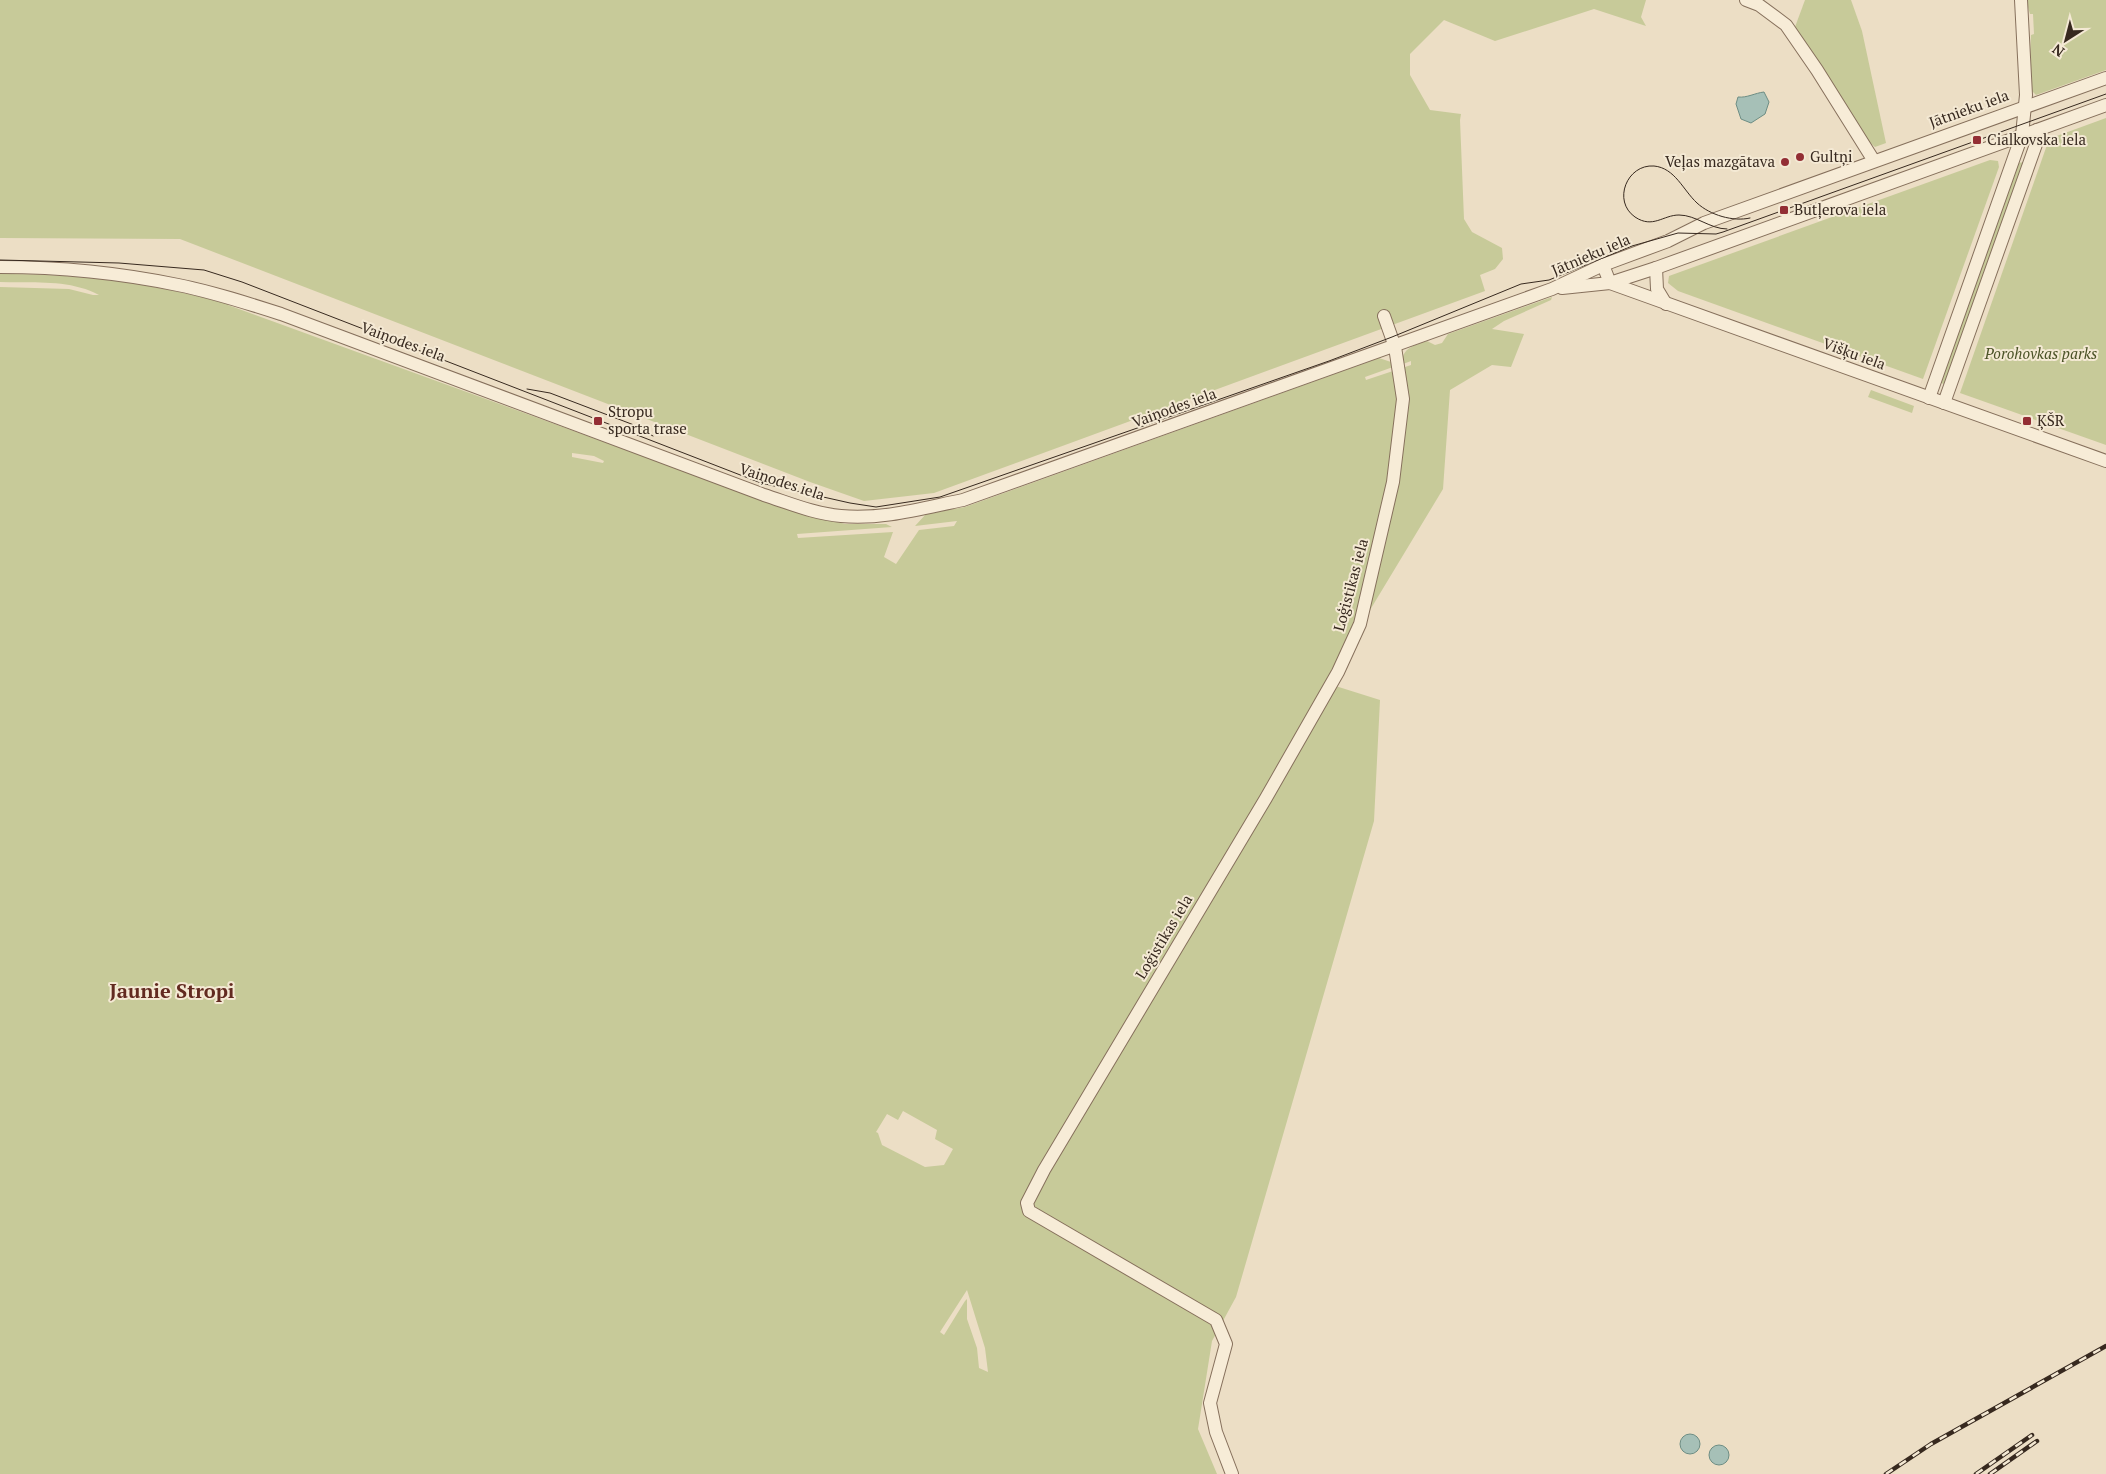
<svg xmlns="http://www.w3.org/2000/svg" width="2106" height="1474" viewBox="0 0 2106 1474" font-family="'PT Serif',serif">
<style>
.green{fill:#c7ca99;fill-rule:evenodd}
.water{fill:#a6c0b7;stroke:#6d8d84}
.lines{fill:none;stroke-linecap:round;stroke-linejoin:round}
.minor-casing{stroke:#86705c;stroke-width:14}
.minor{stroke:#f7ecd7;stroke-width:12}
.tram{stroke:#37291f;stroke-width:1}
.rail-casing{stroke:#37291f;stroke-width:4.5}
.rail{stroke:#f4e9d4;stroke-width:2.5;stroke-dasharray:8;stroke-linecap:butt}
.poi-dot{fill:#932e34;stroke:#f4e9d4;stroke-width:2}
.labels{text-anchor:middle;stroke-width:4;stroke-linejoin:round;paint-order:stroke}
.street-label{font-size:15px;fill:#37291f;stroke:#f4e9d4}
.poi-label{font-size:15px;fill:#37291f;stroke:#f4e9d4;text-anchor:start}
.park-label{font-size:15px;font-style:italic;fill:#4a5226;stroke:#f4e9d4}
.district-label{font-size:20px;font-weight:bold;fill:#622a20;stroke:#f4e9d4}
</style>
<rect width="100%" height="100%" fill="#ecdec5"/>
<g class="green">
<path d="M0,0h1646l-5,17 5,9 -52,-17 -99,32 -51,-21 -34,34v21l20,35 31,4 -1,6 4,99 8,13 30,16 1,11 -8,10 -15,6 5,16 -551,202 -70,8 -54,-19 -630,-243 -180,-1z"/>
<path d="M1805,0h46l11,31 24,112 -11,4 -9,-8 -71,-112z"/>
<path d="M2026,0h80v70l-70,25 -7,-7 2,-53 3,-1 -1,-20h-3z"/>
<path d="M2106,118v327l-146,-52 88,-251 6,-5z"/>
<path d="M1990,160l8,1 1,6 -76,212 -245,-88 -10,-8 1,-7z"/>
<path d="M2026,162l-80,223 -7,-3 78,-219z"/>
<path d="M0,274c76,-1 154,9 228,30v1l565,206 52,13h41l6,3 -95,7 1,4 95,-6 -9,25 12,7 23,-34 35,-4 3,-5 -42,5 11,-12 39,-7 414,-149 12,4 2,5 -28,10 1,3 45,-15v-4l-8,3c-3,-16 13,-19 24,-23l8,4 7,-2 6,-9 104,-37 -1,3 -47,21 -12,8 32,5 -13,33 -19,-2 -42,25 -7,99 -117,194 54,17 -6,121 -138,476 -24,44 -14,88 19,45h-1217v-1187l69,2 24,6h6c-29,-16 -67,-12 -99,-13zM572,453l22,3 10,5 -1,2 -31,-6zM903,1111l34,19 -2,9 18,10 -9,16 -19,2 -43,-22 -4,-12 -2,-1 11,-18 11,6zM967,1290l18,58 3,24 -9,-4 -2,-20 -10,-29v-20l-2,2 -21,34 -4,-3z"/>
<path d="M1871,390l43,16 -2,7 -44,-16z"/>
</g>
<g class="water">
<path d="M1764,92l5,10 -4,12 -14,9 -10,-4 -5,-15 2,-7c9,1 17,-4 26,-5z"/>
<circle cx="1690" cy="1444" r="10"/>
<circle cx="1719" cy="1455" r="10"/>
</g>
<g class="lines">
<g class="minor-casing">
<g id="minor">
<path d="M1746,0l13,5 27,20 31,45 57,91"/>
<path d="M1603,265l7,18 496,178"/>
<path d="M0,267c59,0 120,6 178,18 35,7 69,18 103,29l483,181c25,8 51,19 77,21 41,4 82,-8 122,-16l589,-211 51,-24 65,-24 36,-18 402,-145"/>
<path d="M1656,268l1,21 9,15"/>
<path d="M1562,288l48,-5 46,-15 450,-163"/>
<path d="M1929,398l93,-263 4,-40 -5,-95"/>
<path d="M1944,403l95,-267 -2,-6"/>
<path d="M1232,1474l-16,-42 -6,-29 16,-59 -10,-24 -187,-109 -2,-8 17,-33 222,-372 72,-126 22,-48 33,-142 10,-83 -8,-52 -11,-31"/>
</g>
</g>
<use href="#minor" class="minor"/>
<g class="tram">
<path d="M1727,229c-17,0 -31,-14 -48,-14 -16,0 -26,14 -44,2 -23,-16 -8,-53 19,-51 21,2 29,24 43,37 13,12 36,19 53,15"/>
<path d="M0,260l119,3 85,7 38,12 519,201 89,20 26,4 64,-10 389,-136 63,-24 129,-53 28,-4 83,-34 46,-13 38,1 7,-2 383,-138"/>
<path d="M527,389l23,4 84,32 19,11"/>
</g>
<g class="rail-casing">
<g id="rail">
<path d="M1886,1474l45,-30 175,-98"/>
<path d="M1976,1474l56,-39"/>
<path d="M1990,1474l47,-33"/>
</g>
</g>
<use href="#rail" class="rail"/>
</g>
<g class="poi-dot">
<rect x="1972" y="135" width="10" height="10" rx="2.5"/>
<circle cx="1800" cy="157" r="5"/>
<circle cx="1785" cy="162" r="5"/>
<rect x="1779" y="205" width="10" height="10" rx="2.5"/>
<rect x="593" y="416" width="10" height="10" rx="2.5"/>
<rect x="2022" y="416" width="10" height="10" rx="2.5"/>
</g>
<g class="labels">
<g class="street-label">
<text transform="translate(1969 109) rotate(-20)" y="5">Jātnieku iela</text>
<text transform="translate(1591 255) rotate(-23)" y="5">Jātnieku iela</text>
<text transform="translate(403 342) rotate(20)" y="5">Vaiņodes iela</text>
<text transform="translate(1854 354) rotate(20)" y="5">Višķu iela</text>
<text transform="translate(1174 408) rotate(-20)" y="5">Vaiņodes iela</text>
<text transform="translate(782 482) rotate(18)" y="5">Vaiņodes iela</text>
<text transform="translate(1351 585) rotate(-75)" y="5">Loģistikas iela</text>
<text transform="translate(1164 937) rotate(-59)" y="5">Loģistikas iela</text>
</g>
<g class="poi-label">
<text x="1987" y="145">Cialkovska iela</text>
<text x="1810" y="162">Gultņi</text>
<text x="1775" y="167" text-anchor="end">Veļas mazgātava</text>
<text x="1794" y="215">Butļerova iela</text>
<text x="608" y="417">Stropu<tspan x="608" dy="17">sporta trase</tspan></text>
<text x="2037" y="426">ĶŠR</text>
</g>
<g class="park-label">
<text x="2041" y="359">Porohovkas parks</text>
</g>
<g class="district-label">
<text x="172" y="998">Jaunie Stropi</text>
</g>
</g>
<g transform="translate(2066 40) rotate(216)" stroke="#f4e9d4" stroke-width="4" paint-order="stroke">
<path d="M0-4L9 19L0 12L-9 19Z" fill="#37291f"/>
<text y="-8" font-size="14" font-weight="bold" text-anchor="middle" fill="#37291f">N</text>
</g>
</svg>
